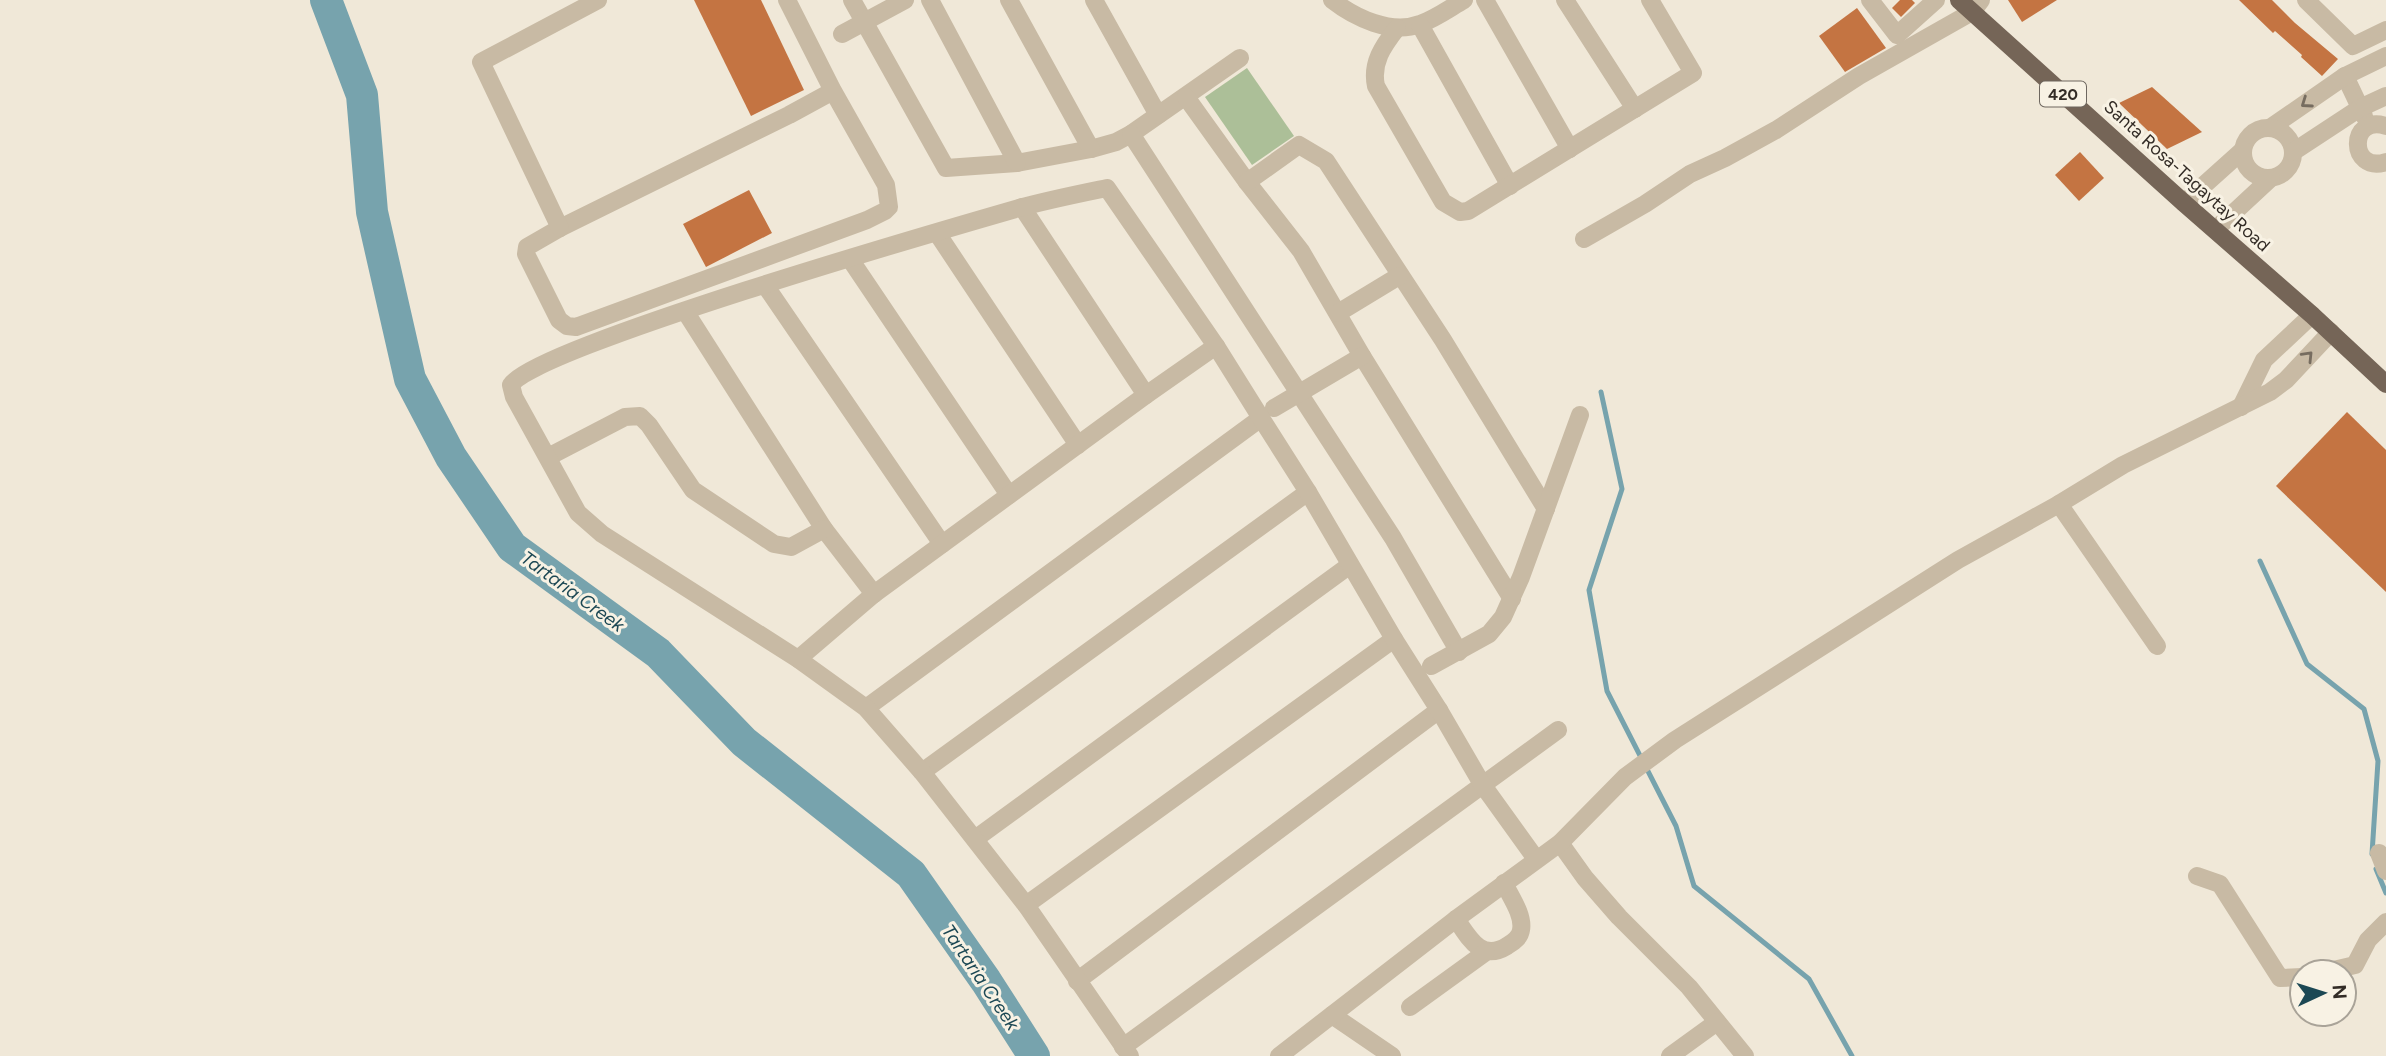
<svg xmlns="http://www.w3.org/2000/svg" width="2386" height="1056" viewBox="0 0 2386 1056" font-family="Figtree,sans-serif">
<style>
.green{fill:#acbf98}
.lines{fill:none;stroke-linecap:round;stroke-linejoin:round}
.stream{stroke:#77a3ad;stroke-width:5}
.river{stroke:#77a3ad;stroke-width:32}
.building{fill:#c47442}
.minor{stroke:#c8baa4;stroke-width:18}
.major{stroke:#756557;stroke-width:18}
.oneway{stroke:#766c5f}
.labels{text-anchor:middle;stroke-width:6;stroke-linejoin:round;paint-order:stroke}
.shield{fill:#f8f2e4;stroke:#6e675f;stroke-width:2}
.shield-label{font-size:16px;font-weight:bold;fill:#332c26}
.street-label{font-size:18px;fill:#332c26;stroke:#f8f2e4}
.water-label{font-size:19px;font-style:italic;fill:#1c4854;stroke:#f8f2e4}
</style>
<rect width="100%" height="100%" fill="#f0e8d8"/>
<path class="green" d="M1247,68l47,68 -42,29 -47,-68z"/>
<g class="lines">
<g class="stream">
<path d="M1601,392l21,97 -33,101 18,101 69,135 18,60 115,93 43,77"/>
<path d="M2260,561l47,103 57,45 14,52 -6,93"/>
<path d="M2376,869l10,24"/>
</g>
<path class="river" d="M326,0l36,95 10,117 38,167 41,78 61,90 146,106 86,89 167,132 75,107 48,75"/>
</g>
<g class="building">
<path d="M694,0h67l43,90 -53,26z"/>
<path d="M1900,0h12l3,3 -14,14 -9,-9z"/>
<path d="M2008,0h49l-35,22z"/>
<path d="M2239,0h33l23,23 43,36 -16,17 -21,-19 1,-2 -27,-24 -2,2z"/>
<path d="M1857,8l29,40 -41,24 -26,-36z"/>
<path d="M2152,87l50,45 -35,17 -48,-46z"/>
<path d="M2080,152l24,26 -25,23 -24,-26z"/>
<path d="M749,190l23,43 -66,34 -23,-43z"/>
<path d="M2347,412l39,38v142l-110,-106z"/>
</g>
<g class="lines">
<g class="minor">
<path d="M787,0l46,91 53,94 3,22 -4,4 -18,9 -291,107 -9,-1 -8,-6 -33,-66 1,-7 33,-19 229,-113 44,-24"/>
<path d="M852,0l94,168 71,-5 74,-14 25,-7 15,-8 109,-76"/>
<path d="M930,0l87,163"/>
<path d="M1009,0l82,149"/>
<path d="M1094,0l64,115"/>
<path d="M1332,0c23,18 59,35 88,24 15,-5 30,-16 44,-24"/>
<path d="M1485,0l85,149"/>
<path d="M1565,0l70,109"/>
<path d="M1870,0l27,35 39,-35"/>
<path d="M2306,0l47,46 33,-16"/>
<path d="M1420,25l90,161"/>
<path d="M1397,28c-14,18 -26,35 -21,58l67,116 17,10 8,-1 225,-138 -43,-73"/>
<path d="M842,34l63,-34"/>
<path d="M2345,76l19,40"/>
<path d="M1186,97l61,85 54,69 61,105 150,243"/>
<path d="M2386,126c-38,-12 -37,48 0,36"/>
<path d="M2270,128l75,-52 41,-20"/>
<circle cx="2268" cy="153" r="25"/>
<path d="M1131,134l262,404 66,114"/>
<path d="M2293,152l67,-44 26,-12"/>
<path d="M1247,182l52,-37 27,16 117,179 103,169"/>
<path d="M2184,203l59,-53"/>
<path d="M1022,207l124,188"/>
<path d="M560,228l-79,-166 117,-62"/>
<path d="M2215,230l56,-52"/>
<path d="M937,233l141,212"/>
<path d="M1584,239l61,-35 45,-30 35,-16 51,-28 83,-54 113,-64 9,-12"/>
<path d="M850,259l159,236"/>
<path d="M765,285l177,259"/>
<path d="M685,311l139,218 50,65"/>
<path d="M1338,313l61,-37"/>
<path d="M2241,407l23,-47 48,-45"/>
<path d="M1274,408l88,-52"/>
<path d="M548,457l77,-40 15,-1 9,9 44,65 81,54 17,3 33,-18"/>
<path d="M2059,504l98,142"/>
<path d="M798,659l76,-65 272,-199 70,-49"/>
<path d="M1431,666l58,-32 14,-17 18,-40 59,-162"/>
<path d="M866,708l395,-290"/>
<path d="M922,772l386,-280"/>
<path d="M975,839l375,-274"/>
<path d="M1560,843l25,35 34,39 70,70 56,69"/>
<path d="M2379,853l7,18"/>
<path d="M2197,876l23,8 60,94 22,-1"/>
<path d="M1026,905l368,-266"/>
<path d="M1456,919c13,19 25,43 51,27 6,-4 13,-8 14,-16 3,-15 -11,-34 -17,-47"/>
<path d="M2325,972l30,-7 13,-25 18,-18"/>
<path d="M1077,981l362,-271"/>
<path d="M1410,1007l76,-55"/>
<path d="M1332,1015l60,41"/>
<path d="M1123,1047l435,-317"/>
<path d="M1130,1056l-104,-151 -104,-133 -56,-64 -68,-49 -196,-125 -24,-21 -64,-116 -3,-12c21,-37 442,-158 508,-177 29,-8 59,-14 88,-20l109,158 45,72 47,74 86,147 45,71 43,74 54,75"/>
<path d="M1279,1056l177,-137 104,-76 65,-66 50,-37 283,-180 101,-56 64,-39 147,-73 16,-12 45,-48"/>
<path d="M1670,1056l47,-34"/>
</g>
<path class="major" d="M1959,0l225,203 128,112 74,69"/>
</g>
<defs><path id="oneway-chevron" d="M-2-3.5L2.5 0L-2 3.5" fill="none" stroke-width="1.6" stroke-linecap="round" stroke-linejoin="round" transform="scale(1.75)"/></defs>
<g class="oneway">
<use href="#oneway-chevron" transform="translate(2306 103) rotate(145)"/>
<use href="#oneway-chevron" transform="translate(2308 356) rotate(-46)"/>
</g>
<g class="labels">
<rect class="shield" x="2040" y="81.5" width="46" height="25" rx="5"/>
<g class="shield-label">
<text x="2063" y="100">420</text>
</g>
<g class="street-label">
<text transform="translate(2187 176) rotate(42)" y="6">Santa Rosa-Tagaytay Road</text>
</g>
<g class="water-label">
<text transform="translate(573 591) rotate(36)" y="7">Tartaria Creek</text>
<text transform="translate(981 977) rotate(56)" y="7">Tartaria Creek</text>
</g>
</g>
<g transform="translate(2323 993) rotate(86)"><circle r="33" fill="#f8f2e4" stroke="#a9a398" stroke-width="2"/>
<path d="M0-5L12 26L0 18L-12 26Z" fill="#1c4854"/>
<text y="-10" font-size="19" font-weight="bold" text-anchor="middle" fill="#332c26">N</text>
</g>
</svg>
